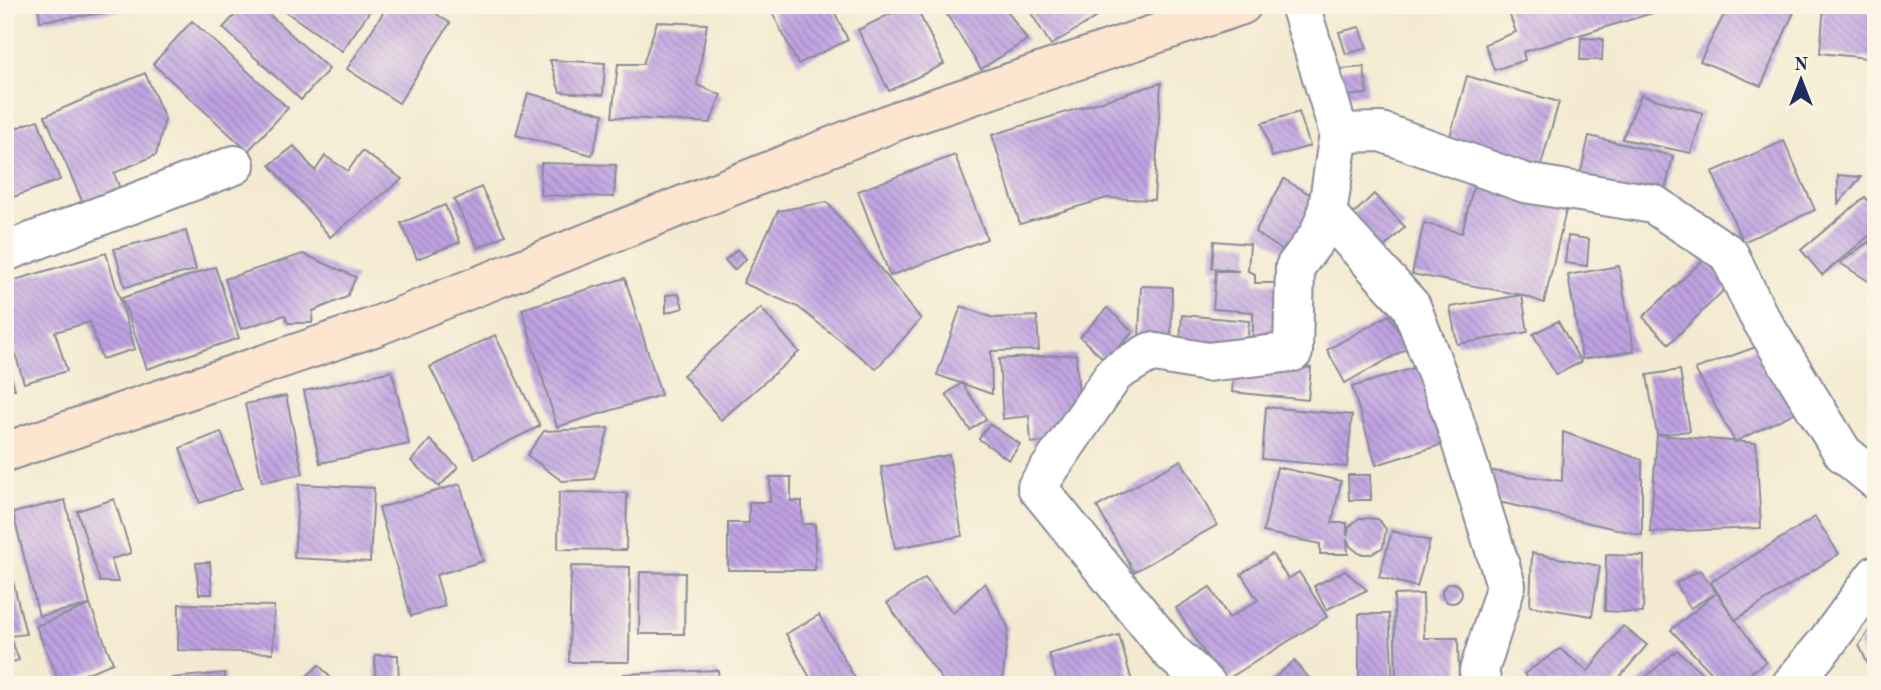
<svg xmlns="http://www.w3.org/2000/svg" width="1881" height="690" viewBox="0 0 1881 690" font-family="'Old Standard TT',serif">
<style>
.building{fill:url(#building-back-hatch)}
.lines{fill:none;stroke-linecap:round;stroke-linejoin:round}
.street-casing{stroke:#888c98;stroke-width:42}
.secondary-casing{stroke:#888c98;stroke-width:42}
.street{stroke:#fff;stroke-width:38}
.secondary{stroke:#fde5d0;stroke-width:38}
</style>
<defs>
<pattern id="building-back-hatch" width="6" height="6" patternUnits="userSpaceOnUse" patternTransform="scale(1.75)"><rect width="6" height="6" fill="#c0a2e2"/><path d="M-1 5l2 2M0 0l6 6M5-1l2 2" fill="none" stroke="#9b84ba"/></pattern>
</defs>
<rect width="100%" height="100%" fill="#fcf5e5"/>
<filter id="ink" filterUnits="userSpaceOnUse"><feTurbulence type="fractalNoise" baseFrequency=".0143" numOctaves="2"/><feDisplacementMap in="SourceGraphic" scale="14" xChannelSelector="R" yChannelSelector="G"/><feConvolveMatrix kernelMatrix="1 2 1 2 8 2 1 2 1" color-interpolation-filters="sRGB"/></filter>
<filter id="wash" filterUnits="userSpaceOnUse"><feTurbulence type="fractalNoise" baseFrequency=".00686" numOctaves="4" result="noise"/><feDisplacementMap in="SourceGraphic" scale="28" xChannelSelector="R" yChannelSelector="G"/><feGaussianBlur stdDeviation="1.57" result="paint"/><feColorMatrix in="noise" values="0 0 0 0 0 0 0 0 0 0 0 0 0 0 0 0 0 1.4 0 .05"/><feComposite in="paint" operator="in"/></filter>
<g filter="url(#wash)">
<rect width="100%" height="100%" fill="#f4ead1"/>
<g id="blocks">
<g class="building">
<path d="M38,5h115v2l-113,14z"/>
<path d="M244,5h15l70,64 -28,31 -78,-72z"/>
<path d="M285,5h89l-32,46 -60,-42z"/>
<path d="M388,5h35l27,18 -51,80 -52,-34z"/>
<path d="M775,5h56l17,35 -50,24 -28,-56z"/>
<path d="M908,5h7l29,59 -55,27 -31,-61z"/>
<path d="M941,5h77l-10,7 19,28 -46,29z"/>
<path d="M1026,5h72l5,8 -52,32z"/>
<path d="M1506,5h152l1,6 -136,41 2,8 -31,10 -9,-26 31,-12z"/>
<path d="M1729,5h51l14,7 -33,74 -61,-25z"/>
<path d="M1824,5h52v54l-56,-6z"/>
<path d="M192,21l96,87 -40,43 -95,-87z"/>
<path d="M657,22l50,2 -10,61 24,10 -11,28 -98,-6 6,-53h25z"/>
<path d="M1360,27l7,21 -21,6 -7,-22z"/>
<path d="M1581,38l22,1 -1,21h-22z"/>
<path d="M550,60l55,3 -2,32 -43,-3z"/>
<path d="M1364,67l3,27 -23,2 -3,-27z"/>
<path d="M145,73l20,46 -9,36 -42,18 8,21 -36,16 -41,-94z"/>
<path d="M1467,76l92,26 -20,70 -92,-25z"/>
<path d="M1161,83l-7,117 -47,-2 -87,26 -28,-89z"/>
<path d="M528,93l76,21 -12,41 -76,-20z"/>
<path d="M1641,95l62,18 -12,40 -69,-14z"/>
<path d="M1299,112l11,34 -38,11 -10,-34z"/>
<path d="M38,120l22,60 -55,20v-68z"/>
<path d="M1589,136l84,20 -10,44 -84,-20z"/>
<path d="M1784,141l31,69 -72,32 -31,-70z"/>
<path d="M294,146l21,25 10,-15 23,15 14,-20 40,28 -72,58 -60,-72z"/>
<path d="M955,155l32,84 -97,37 -32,-85z"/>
<path d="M541,163l75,2 -2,32 -74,-2z"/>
<path d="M1838,175l23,2 -23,27z"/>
<path d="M1284,179l30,18 -26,57 -33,-22z"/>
<path d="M1474,184l93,22 -23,97 -22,-8 6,37 -71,12 -7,-37 72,-12 -110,-21 12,-51 38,10z"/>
<path d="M481,187l24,48 -27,13 -24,-48z"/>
<path d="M1374,194l31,33 -27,26 -31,-33z"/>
<path d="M1865,197l11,13v20l-54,45 -21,-25z"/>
<path d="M827,202l94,117 -45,50 -78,-62 -55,-24 35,-72z"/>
<path d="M445,205l15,37 -43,17 -16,-36z"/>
<path d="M186,231l10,39 -71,17 -11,-38z"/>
<path d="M1568,236l21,3 -2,27 -22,-3z"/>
<path d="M1214,241l36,3 -2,27 7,3v9h30l-2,60 -30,5v-36l-40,-3 3,-38h23l-27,-3z"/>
<path d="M1868,242l8,10v34l-36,-23z"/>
<path d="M738,249l8,10 -12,11 -9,-10z"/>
<path d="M106,253l29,96 -33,10 -12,-37 -35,10 12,39 -43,12 -19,-64v-36z"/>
<path d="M303,254l53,23 -9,20 -34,14 -1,12h-24l-3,-8 -44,14 -16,-50z"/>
<path d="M1704,259l25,26 -60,59 -26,-27z"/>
<path d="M1619,266l15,85 -52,8 -14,-84z"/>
<path d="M215,267l24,71 -92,31 -25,-71z"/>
<path d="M625,278l36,117 -104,32 -35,-118z"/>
<path d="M1141,286l31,1 -1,53 -32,-1z"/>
<path d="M679,294l4,14 -17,5v-18z"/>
<path d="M961,306l32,12 44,-2 2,34 -48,1 1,43 -55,-19z"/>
<path d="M761,308l38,44 -78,68 -38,-45z"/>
<path d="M1107,308l26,24 -27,29 -26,-24z"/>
<path d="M1182,315l67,6 -2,26 -67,-6z"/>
<path d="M1389,315l19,33 -63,35 -18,-33z"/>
<path d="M1558,321l23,41 -25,13 -23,-41z"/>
<path d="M495,335l45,91 -65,32 -45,-91z"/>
<path d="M1756,347l46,62 -67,33 -40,-73z"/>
<path d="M1076,354l4,59 -22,27 -27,3 -2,-27 -26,3 -4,-60z"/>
<path d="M5,355l10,34 -10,2z"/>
<path d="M1235,361l76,7 -3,32 -76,-8z"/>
<path d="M1423,365l24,78 -71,22 -24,-78z"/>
<path d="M1680,370l10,61 -33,4 -10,-60z"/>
<path d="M392,371l17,73 -89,19 -16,-72z"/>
<path d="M962,383l24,36 -16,11 -24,-36z"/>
<path d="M286,396l17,78 -41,8 -17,-78z"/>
<path d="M1266,407l86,8 -5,52 -85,-8z"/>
<path d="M989,424l31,20 -11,16 -30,-21z"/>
<path d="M609,428l-15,51 -32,2 -35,-26 17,-24z"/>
<path d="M221,432l21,56 -42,15 -20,-55z"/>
<path d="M1563,432l79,28v75l-152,-35 2,-29 70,10z"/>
<path d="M1657,435l99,8 5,85 -111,4z"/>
<path d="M430,440l28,27 -19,20 -28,-26z"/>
<path d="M949,455l13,81 -67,12 -14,-81z"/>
<path d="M1181,460l36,65 -83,47 -37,-65z"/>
<path d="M1277,467l64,14 -9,42h15v13l2,-9 10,-9 19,1 8,10 -3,18 -11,7h-12l-10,-8 -3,-7 1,15h-28v-10l-57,-12z"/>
<path d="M1348,475h22l1,25h-22z"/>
<path d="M770,477h21v24h11v23h13v46h-87v-47h21v-21h21z"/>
<path d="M299,484l75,4 -4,74 -76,-4z"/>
<path d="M460,484l23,77 -47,14 9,31 -34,10 -32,-108z"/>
<path d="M559,492l68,1 -1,57 -68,-1z"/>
<path d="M114,499l17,54 -20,6 7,23h-18l-23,-71z"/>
<path d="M65,500l25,105 -51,11 -26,-103z"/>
<path d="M1815,517l24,37 -104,66 -24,-38z"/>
<path d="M1392,531l38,10 -13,46 -38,-10z"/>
<path d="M6,553l20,81 -16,2 9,24 -14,5z"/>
<path d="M1532,553l68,13 -8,50 -62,-10z"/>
<path d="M1272,554l16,25 11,-7 28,45 -104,65 -47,-74 34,-21 19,31 29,-18 -17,-26z"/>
<path d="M1606,555l38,1 -1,57 -38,-2z"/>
<path d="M210,562l2,32h-13l-3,-31z"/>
<path d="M571,566l59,1 -1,95h-60z"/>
<path d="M1700,570l66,92 -33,23h-10l-52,-55 44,-36 -25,14 -14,-25z"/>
<path d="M1345,571l22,19 -41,20 -12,-24z"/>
<path d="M640,572l45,1 -1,61h-45z"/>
<path d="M925,578l28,35 32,-30 23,44 -6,58h-56l-59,-82z"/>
<circle cx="1452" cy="593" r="10"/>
<path d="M1423,594l1,44h34l1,47h-63l-2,-90z"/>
<path d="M179,604l95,2 -1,47 -95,-3z"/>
<path d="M90,605l23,58 -53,21 -24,-58z"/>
<path d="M1359,614h30l4,69 -34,2z"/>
<path d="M819,615l37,65 -9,5h-33l-28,-51z"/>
<path d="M1876,621v61l-17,-37z"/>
<path d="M1623,626l24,19 -34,40h-79l-10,-11 36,-25 28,22z"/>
<path d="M1119,635l14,50h-75l-9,-31z"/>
<path d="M1677,650l38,35h-79z"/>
<path d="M375,655h23l1,30h-24z"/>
<path d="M1294,661l21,24h-49z"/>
<path d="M319,665l18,20h-40z"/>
<path d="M718,670l1,15h-94l-1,-11z"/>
<path d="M225,673v12h-53v-7z"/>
</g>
</g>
</g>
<g filter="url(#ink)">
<use href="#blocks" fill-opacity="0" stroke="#888c98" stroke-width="2"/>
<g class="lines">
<g class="street-casing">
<g id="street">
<path d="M1300,5l39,128 -12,81 84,92 41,107 54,172 -27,86 3,14"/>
<path d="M1339,133l42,-1 144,51 128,21 76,50 28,59 86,140 33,27"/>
<path d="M5,252l230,-87"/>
<path d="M1207,685l-36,-33 -134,-165 78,-114 35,-21 57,10 86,-10 2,-85 23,-31 9,-22"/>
<path d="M1791,685l36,-43 49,-67"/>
</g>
</g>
<g class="secondary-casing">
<path id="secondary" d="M5,452l369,-125 525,-207 343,-115"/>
</g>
<use href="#street" class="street"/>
<use href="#secondary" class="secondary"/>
</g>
</g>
<rect width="1881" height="690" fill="none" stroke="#fcf5e5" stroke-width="28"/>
<g transform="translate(1801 80)" stroke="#fcf5e5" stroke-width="5" paint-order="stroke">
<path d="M0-5L12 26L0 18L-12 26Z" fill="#1b2f5e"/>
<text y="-10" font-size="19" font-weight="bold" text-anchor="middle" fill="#1b2f5e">N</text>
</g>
</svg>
